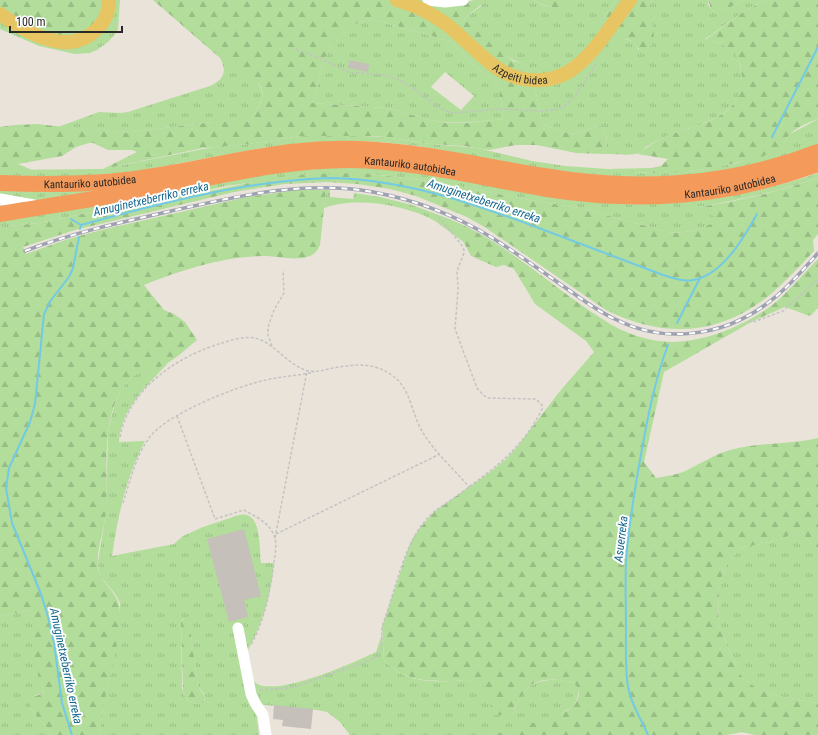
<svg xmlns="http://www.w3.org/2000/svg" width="818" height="735" viewBox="0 0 818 735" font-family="'Roboto Condensed',sans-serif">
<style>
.grass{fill:url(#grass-tufts);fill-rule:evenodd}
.forest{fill:url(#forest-firs);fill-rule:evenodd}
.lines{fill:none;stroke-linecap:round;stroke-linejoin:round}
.stream{stroke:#73cae6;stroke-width:2}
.building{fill:#c5c0ba}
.path{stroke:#c3c3c3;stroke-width:1.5;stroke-dasharray:3 2;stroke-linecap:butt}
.minor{stroke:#fff;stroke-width:11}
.major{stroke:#e7c562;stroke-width:14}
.highway{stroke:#f49a5b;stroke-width:16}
.rail-casing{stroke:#9ea1b1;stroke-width:3.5}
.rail{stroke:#fff;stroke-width:2;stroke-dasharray:6;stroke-linecap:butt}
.labels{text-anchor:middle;stroke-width:4;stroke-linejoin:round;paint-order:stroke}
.street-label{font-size:11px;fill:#282828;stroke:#fff}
.water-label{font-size:12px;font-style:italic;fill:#15688f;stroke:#fff}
</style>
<defs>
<pattern id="grass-tufts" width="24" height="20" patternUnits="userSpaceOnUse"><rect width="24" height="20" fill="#b2dd9a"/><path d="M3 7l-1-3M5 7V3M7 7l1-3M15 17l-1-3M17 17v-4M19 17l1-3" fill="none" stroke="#99be85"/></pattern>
<pattern id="forest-firs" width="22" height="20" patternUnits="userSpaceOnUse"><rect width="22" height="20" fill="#b2dd9a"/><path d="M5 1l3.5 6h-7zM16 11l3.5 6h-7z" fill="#99be85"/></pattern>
</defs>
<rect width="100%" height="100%" fill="#eae3da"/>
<g class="grass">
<path d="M109,0h11l-2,29 -2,4 -8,9 -11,8 -7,3 -15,1 -36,-8 -39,-17v-15z"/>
<path d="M482,0h53c9,8 28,11 36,0h45l-16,23 23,16 10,2 6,9 11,-36 -1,-7 2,-7h57v5l5,6h9l23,-11h20l-25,14 -35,25c20,6 33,8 36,31 7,48 -41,53 -74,66 -7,3 -15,7 -21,11 -2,2 -5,5 -7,6 -6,3 -26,1 -34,1 3,-11 3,-19 -4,-28l-30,8 -28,-9 -9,-41 17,-17c-37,5 -63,-25 -87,-48l17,-13z"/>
<path d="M368,18l82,23 26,26 22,17 6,35c-22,2 -47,6 -69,2 -17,-3 -33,-11 -50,-13l-73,-5 14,-48c10,-17 24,-30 42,-37zM445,72l29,24 -13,14 -30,-23z"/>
<path d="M220,58c30,19 61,26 28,64h-35l-91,11 -64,-6 41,-15 21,1 8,-1 82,-26c13,-6 18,-14 10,-28z"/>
<path d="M818,119v25l-37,13 -36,10 -48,8 -68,3 -75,-7 -136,-25 -37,-4 -33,-1 -43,2 -44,5 -123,23 -54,5h-84v-6l103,-1 110,-22 36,-3 52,-8 46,-1 36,2 48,7 46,4 55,13 33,5 43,3 35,4h13l43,-3 39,-7 46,-20 6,-9z"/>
<path d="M341,167l49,2 228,35c73,2 131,-8 200,-31v5c-40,13 -80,23 -121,29l25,13 -29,11 -18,2 -7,-1 -88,-24 -46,-7 -96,-19 -66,-8h-62l-84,12 -87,19 -43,6 -57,12 -39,4v-6l268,-48z"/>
<path d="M131,185l-87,17 -44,-7v-6z"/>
<path d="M326,190h4v7l23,2 1,-6 26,4 32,8 40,15 13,23c-10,-7 -20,-15 -30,-22 -28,-16 -80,-25 -111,-13z"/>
<path d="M818,300v8l-8,8 -14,-5z"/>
<path d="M168,363c-21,23 -47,45 -49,79l26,-1c-19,36 -27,75 -33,115l62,-12 9,-8 20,-9 36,-12c23,-6 20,33 22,48h13c-4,38 -12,61 -30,95 2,6 7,21 12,25 20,15 99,-21 120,-31l6,-18 2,26c20,21 41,22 68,21 7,0 15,-2 22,0 11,3 30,21 40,28 5,-7 9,-18 16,-23 11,-8 43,-10 49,4l-2,9 -4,7 -17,11 -64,18h-142l-10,-13 -13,-10 -10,-2 -62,-6 4,31h-160l5,-34 5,-20 11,-68v-10l-4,-8 -14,-17 -3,-6 -1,-10 8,-49 2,-80c4,-20 10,-50 30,-60 10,-5 19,-4 30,-10zM183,619l6,2 9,65 6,8 1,6c-4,6 -15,4 -19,-2 -2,-3 -3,-7 -4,-10l-1,-66z"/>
<path d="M801,531l10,13 7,6v153l-39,-7 -16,-5 -11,-6 -9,-7 -6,-9 -19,-45 1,-34 2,-9 2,-11 12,-16 5,-6 35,-7z"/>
<path d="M32,610c0,28 4,55 12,83l-8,2 -9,9 25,31h-52v-119z"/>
</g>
<g class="forest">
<path d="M0,0h109l-3,16 -38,25 -68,-27z"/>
<path d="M153,0h291l19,3 11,-3h8l1,3 -19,16 25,23 24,19 21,6h17l6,4 -23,13 9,41 28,9 30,-8c7,9 7,17 4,28l-29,-1 -39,-8h-21l-27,5 -25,-4 -33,-2 -54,-8h-76l-52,8 -46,4 -100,21 34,-17 -5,-2h-24l-15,-7h-4l-13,4 -14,9 -44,8 14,6h-32v-43l15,-2 21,-1 86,9 91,-11h35c9,-10 20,-25 11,-38l-39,-26zM368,18l82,23 26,26 22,17 6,35c-23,2 -47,7 -69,2 -17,-3 -33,-11 -50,-13l-73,-5 14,-48c10,-17 24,-30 42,-37z"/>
<path d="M535,0h36c-7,10 -13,9 -24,6 -4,-2 -9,-3 -12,-6z"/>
<path d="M616,0h35c-6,15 15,45 -9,51 -11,-8 -6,-14 -25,-11l-17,-17z"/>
<path d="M708,0h37l-23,11 -7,1 -4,-3z"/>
<path d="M765,0h53v119c-19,7 -30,12 -37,31 -57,19 -114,29 -173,19l43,-1 10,-2 7,-7 -30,-5c9,-7 18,-13 29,-18 26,-11 69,-15 74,-50 1,-7 1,-14 -1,-22 -5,-16 -19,-22 -35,-24l35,-26z"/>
<path d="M362,173l76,9 96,19 46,7 88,24 7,1 18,-2 28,-11 -25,-13c42,-5 82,-16 122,-29v56l-5,6 1,11c-14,15 -28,30 -43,43 -51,42 -107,45 -165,16l-120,-82 -19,-11 -51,-21 -26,-7 -33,-5 -30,-2 -42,2 -51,8 -159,38 -52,17 3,7 39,-14 36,-10 146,-33 50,-7h29l-6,55c-8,22 -40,10 -58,11 -40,1 -81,14 -118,29l20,25 10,4 11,8 12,18c-10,8 -20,18 -31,24 -14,8 -30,6 -40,19 -27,37 -17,88 -20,130 -2,16 -10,40 -8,54 3,19 22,24 22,46 0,28 -9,58 -15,86 -3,12 -4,24 -6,36h-47l-25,-31 6,-7 11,-4 -10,-35 -2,-24v-24l-32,6v-389l39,-4 57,-12 43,-6 124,-25 47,-6z"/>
<path d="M452,220c57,24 100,68 152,100 19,13 46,22 68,22 35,0 77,-18 104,-40 15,-13 28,-29 42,-43v41l-22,11 -11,-4 -32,14 -89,51 -20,90 12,16c9,-2 19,-3 27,-6 16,-7 30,-17 47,-22 29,-8 59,-5 88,-12v112l-7,-6 -10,-13 -26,10 -35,7 -5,6 -12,16 -2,11 -2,9 -1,34 19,45 6,9 9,7 11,6 16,5 39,7v32h-63l-13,-3 -15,3h-235c12,-4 24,-8 36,-11 15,-4 51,-10 51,-32 0,-4 -3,-7 -7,-9 -13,-5 -36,-6 -46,7 -11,15 -11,26 -34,25l-3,-24c-4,-4 -10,-8 -15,-10 -7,-2 -15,0 -22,0 -27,0 -48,0 -68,-21l-2,-33 28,-84 9,-14 15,-17 56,-40 16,-13 11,-12 43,-56 34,-39 -8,-11 -51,-37 -21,-35 -10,-4 -8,2 -25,-11z"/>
<path d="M185,618h2l2,3 9,65 7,11 -1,5c-10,5 -18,-1 -21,-11l-2,-69z"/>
</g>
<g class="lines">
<g class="stream">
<path d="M772,137l46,-90"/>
<path d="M71,219l10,6"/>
<path d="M80,229l1,-4c55,-15 111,-30 168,-39 28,-4 56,-8 84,-8 74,2 142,26 211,52 39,15 79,30 119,45 10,3 20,7 30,5 30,-5 51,-43 64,-66"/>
<path d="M677,323l23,-45"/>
<path d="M72,735l-10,-32 -8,-60 -6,-26 -7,-23 -29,-71 -6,-35 3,-20 21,-46 5,-18 9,-90 7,-14 18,-23 4,-9 6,-31"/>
<path d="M648,735c-7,-16 -17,-31 -20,-48 -3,-19 -2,-38 -2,-57 0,-23 -1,-45 0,-67 2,-35 8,-69 14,-103 7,-39 14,-78 28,-115"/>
</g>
</g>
<g class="building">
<path d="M349,60l20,4 -1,8 -20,-4z"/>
<path d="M244,529l17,67 -17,4 4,17 -19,5 -22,-83z"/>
<path d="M274,705l39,4 -2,20 -29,-3 1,-6 -10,-1z"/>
</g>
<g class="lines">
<g class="path">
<path d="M296,49l26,10 26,13 10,1 27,2 10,3 17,9 28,21 12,5 48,-4 44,2 14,-2 9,-5 9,-9 22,-34"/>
<path d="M749,320l2,2 5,-1 27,-10 35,-32"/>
<path d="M272,346l-4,-11v-8l6,-17 10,-17 -1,-23"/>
<path d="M177,416l38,103 29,-9c10,6 23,11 29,23 5,9 2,20 1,30 -4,29 -9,56 -23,82"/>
<path d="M120,437c9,-49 58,-81 102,-94 10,-3 22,-7 33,-5 19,4 34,29 54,33 8,1 16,-1 24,-3 21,-4 42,-6 60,8 17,12 19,38 29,55 12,21 32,38 47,56"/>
<path d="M123,503c7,-22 13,-47 26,-65 17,-24 88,-52 117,-58 16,-4 32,-4 48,-8"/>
<path d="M276,534l164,-80"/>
<path d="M275,538l32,-167"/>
<path d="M260,690l29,-2 11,-3 70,-25c18,-8 10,-18 12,-33 1,-4 3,-8 4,-12 10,-29 19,-70 38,-93 9,-12 22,-18 34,-27 36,-27 63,-44 84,-86v-4l-6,-6 -48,-1 -5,-3 -6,-7 -22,-59 3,-40 -1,-18 7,-18v-3l-3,-6 -24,-29"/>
</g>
<g class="minor">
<path d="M428,0l17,2 18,-2"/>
<path d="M0,199l34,6"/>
<path d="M238,628l13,66 4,9 8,12 3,20"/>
</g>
<g class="major">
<path id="s1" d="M397,0c18,5 34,13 49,24 18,14 33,31 51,44 25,17 59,17 82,-4 20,-17 35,-43 51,-64"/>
<path d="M0,14c25,18 68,43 96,16 9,-8 13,-18 13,-30"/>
</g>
<g class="highway">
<path id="s2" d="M0,183c47,2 94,2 141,-5 65,-9 127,-28 193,-29 72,-2 139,16 210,27 93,16 186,10 274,-24"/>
<path id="s3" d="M0,214c52,-9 104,-16 156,-26 64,-12 128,-28 194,-28 67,1 131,18 197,29 96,15 180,8 271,-25"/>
</g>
<g class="rail-casing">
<path id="rail" d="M25,251c47,-18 97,-29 146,-40 67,-15 133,-31 202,-19 43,8 84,24 121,47 27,17 53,36 79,54 14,10 28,20 44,27 48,24 106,16 148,-15 20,-14 37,-34 53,-52"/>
</g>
<use href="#rail" class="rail"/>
</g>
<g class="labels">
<g class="street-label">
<text dy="4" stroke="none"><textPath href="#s1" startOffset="147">Azpeiti bidea</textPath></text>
<text dy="4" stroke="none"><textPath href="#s3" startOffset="415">Kantauriko autobidea</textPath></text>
<text dy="4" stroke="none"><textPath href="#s2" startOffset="90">Kantauriko autobidea</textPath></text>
<text dy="4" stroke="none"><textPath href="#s3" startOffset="738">Kantauriko autobidea</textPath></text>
</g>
<g class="water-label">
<text transform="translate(151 199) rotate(-13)" y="4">Amuginetxeberriko erreka</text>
<text transform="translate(484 201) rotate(18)" y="4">Amuginetxeberriko erreka</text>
<text transform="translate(621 539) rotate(-83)" y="4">Asuerreka</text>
<text transform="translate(66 666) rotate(78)" y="4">Amuginetxeberriko erreka</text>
</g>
</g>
<path d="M10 26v6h112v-6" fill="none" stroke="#282828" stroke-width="2"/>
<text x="16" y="26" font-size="12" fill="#282828" stroke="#ffffff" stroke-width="3" paint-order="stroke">100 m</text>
</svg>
